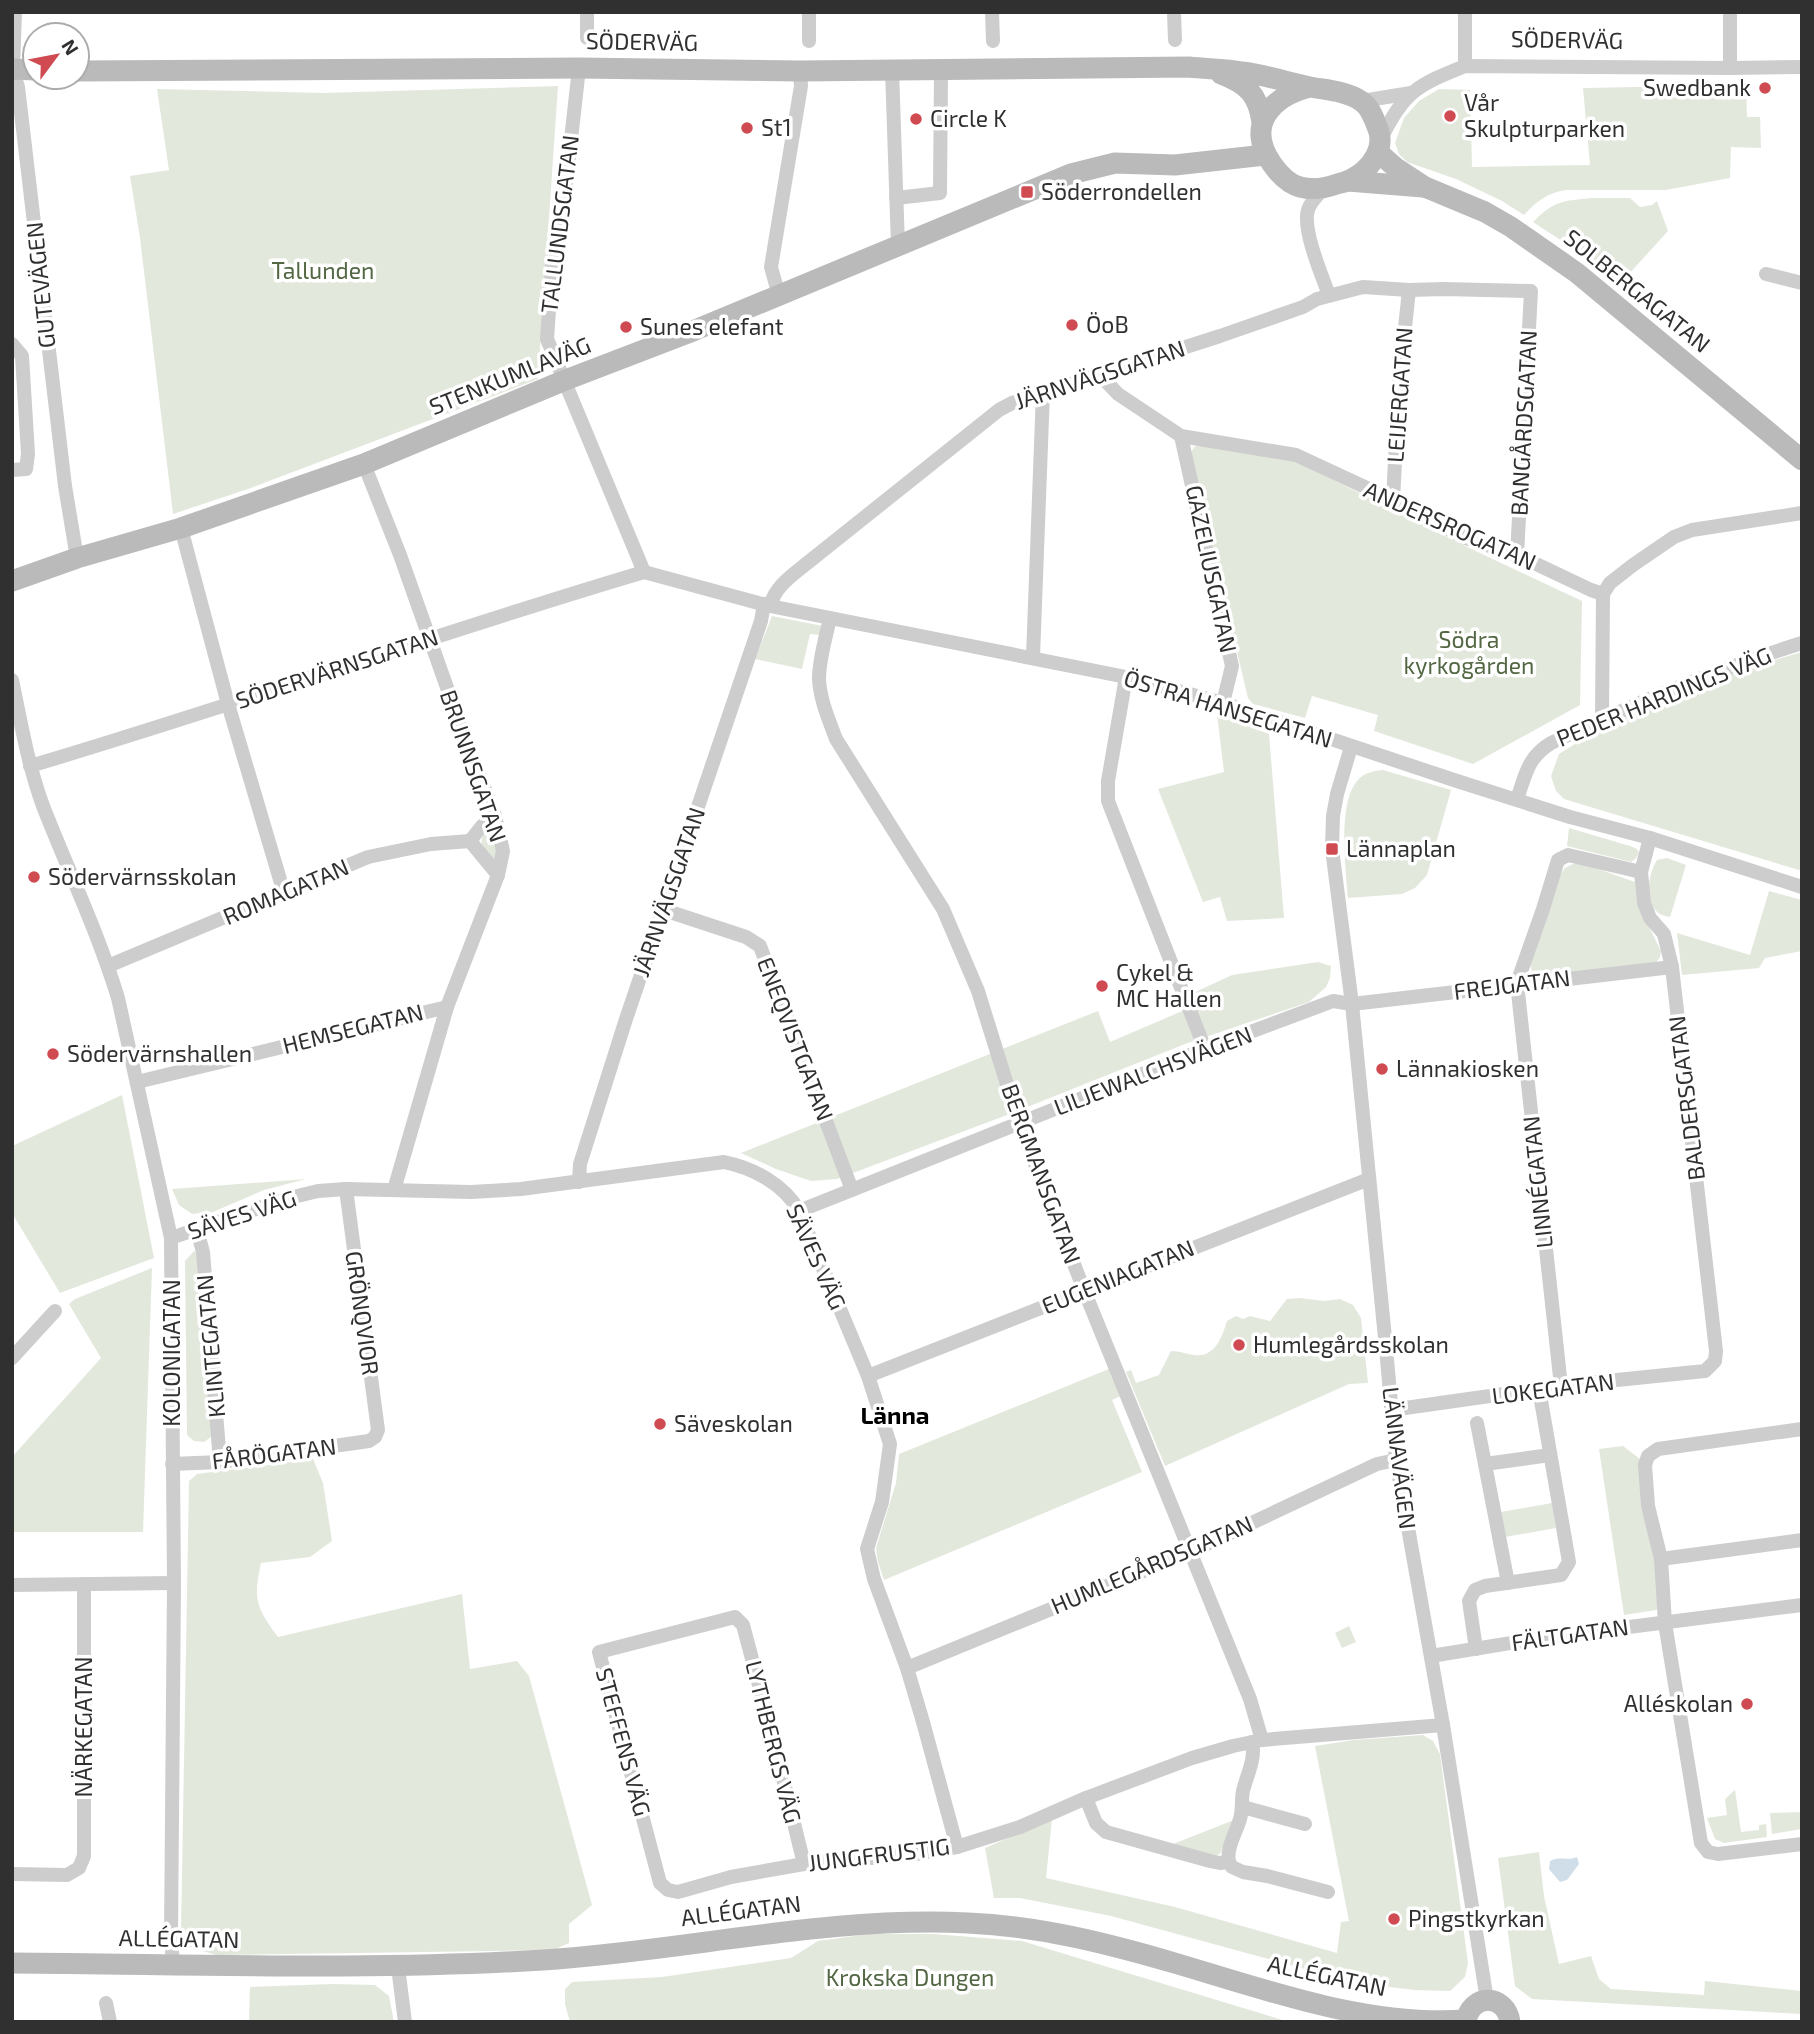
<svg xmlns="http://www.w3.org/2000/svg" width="1814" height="2034" viewBox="0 0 1814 2034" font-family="'Exo 2',sans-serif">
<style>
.green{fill:#e3e8dd}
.water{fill:#cfdee9}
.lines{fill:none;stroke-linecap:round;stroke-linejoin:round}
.street{stroke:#cdcdcd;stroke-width:14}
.secondary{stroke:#bababa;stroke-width:21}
.poi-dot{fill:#d04a51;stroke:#fff;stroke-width:2.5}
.labels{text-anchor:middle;stroke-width:7;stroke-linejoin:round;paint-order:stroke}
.street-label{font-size:23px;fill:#303030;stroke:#fff}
.poi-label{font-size:23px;fill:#303030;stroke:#fff;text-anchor:start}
.park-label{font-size:23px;fill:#536743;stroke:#fff}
.neighbourhood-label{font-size:24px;font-weight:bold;fill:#000;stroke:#fff}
</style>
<rect width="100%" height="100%" fill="#fff"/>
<g class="green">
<path d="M1746,85l1,32h13l1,31 -30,-1 -1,31 -64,12h-100c-19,3 -29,11 -42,25l-22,-14 -46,-22 -49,-17 -8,-8 -4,-11 9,-25 15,-17 20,-12 31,1 2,77 118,-2 -7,-77z"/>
<path d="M558,86l-20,293 -287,109 -78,26 -33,-276 -10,-62 39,-6 -12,-81 167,4z"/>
<path d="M1592,198h38l10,9 12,-2 5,-4 11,30 -51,56 -52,-44 -32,-21c22,-22 30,-21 59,-24z"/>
<path d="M1202,444l92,16 169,85 119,56 -2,104 -107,59 -99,-33 4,-16 -66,-19 -7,22 -52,-14 -5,-6 -58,-243 4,-8z"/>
<path d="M772,616l51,10 -3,9 -10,-1 -8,35 -47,-10z"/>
<path d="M1802,652v219l-238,-72 -8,-8 -5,-15 8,-22 43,-27 142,-58z"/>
<path d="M1217,714l52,20 15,184 -57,3 -7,-24 -17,5 -45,-113 66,-17z"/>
<path d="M1383,770l68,20 -24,85 -12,13 -13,6 -54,4c-2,-29 -11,-96 10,-118 7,-8 16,-9 25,-10z"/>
<path d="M492,826l6,25 -2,11c-14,-15 -22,-20 -4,-36z"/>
<path d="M1569,828l61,18 7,3 2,4 -3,5 -5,4 -64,-16z"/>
<path d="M1667,858l19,7 -16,52c-28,-3 -24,-39 -13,-57z"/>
<path d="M1573,864h11l51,18 2,21 24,48 -1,6 -5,7 -111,12 -12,-4 -2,-8 29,-88 6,-8z"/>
<path d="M1769,891l33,9v51l-37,7 -6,10 -77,7 -5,-42 73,22z"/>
<path d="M1318,962l13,4 -1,12 -4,9 -17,15 -124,42 -178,71 -170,64 -26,2 -35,-12 -35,-16 357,-142 12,31 84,-36 -5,-11 43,-20z"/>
<path d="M122,1095l32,163 -94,35 -48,-80v-67z"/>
<path d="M306,1179l-42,11 -51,22 -21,2 -13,-9 -7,-16z"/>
<path d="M194,1251l5,3 12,183 -7,5 -10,-1 -7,-6 -2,-174z"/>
<path d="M152,1268l-9,264h-131v-75l89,-99 -32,-54 6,-5z"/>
<path d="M1300,1298l24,3 16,-2 13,6 8,13 7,65 -19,1 -184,82 -39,-94 5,-2 5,13 23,-8 12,-24c9,0 15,3 23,4 21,3 28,-18 33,-34l9,-5 7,3 7,-3 20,5 17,-22z"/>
<path d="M1109,1369l12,27 -9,4 30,72 -258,108 -6,-18 -2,-14 20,-65 3,-29z"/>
<path d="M1623,1446l17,13 1,49 16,52 3,47 -4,3 -32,5 -25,-166z"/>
<path d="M313,1459l10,24 9,58 -22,16 -49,6c-8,36 -5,44 17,74l184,-43 8,75 47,-8 12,15 63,229 -23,19v19l-16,7 -337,5 -26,-8 -9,-17 8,-449 8,-7z"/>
<path d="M1552,1503l4,25 -51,9 -4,-25z"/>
<path d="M1349,1626l7,16 -14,6 -7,-15z"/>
<path d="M1423,1735l10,6 7,13 28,209 -3,14 -15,14 -36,-1 -58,-7 -245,-67 -91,-18h-26l-9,-50 67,-29 -6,59 129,29 162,46 4,-31 8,-1 -34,-175 39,-6z"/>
<path d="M1735,1790l6,42 18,-2v-5l7,-1 1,13 -43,6 -9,-4 -8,-21 20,-3 -2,-16z"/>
<path d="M1802,1812v17l-30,5 -2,-21z"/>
<path d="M1234,1820l-14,34 -10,3 -37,-13z"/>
<path d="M1539,1852l5,44 15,68 32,-8 8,23 12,10 93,6 1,-14 97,10v23l-270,-15 -17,-13 -17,-128z"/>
<path d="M869,1934h65l88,7 267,81h-719l-5,-18v-15l7,-7 90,-5 129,-19 27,-17z"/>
<path d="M332,1984l43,1 14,11 5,26h-145l1,-35z"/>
</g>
<path class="water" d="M1577,1857l2,7 -12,16 -7,2 -11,-13 1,-8c9,-5 18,0 27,-4z"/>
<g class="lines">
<g class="street">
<path d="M15,12l-2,57 5,18 47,399 12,72"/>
<path d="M809,12v29"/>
<path d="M992,12l1,29"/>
<path d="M1174,12l1,28"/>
<path d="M1465,12v54"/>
<path d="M1730,12v56"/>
<path d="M587,38v-26"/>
<path d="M579,68l-12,107 -15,91 -5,73 97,233"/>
<path d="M892,70l6,176"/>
<path d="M1362,101l49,-8"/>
<path d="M1381,139c23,-48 37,-54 84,-73l265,2 72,-1"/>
<path d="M1324,188c-6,7 -14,14 -16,22 -6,19 14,66 21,85"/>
<path d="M896,198l44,-5 1,-123"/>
<path d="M1766,274l36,9"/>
<path d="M779,296l-8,-29 30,-181 -1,-15"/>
<path d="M12,344l10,12 6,98 -2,15 -14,1"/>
<path d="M1099,374l19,20 63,42 115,19 97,45 70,37 54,18 74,35 12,4"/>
<path d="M1181,436l51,230 -9,37"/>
<path d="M364,464l36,91 56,158 39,103 8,35 -5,24 -51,132 -53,183"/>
<path d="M1393,500l6,-116 10,-94"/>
<path d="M181,528l47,176 56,189"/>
<path d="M644,572l126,34 356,71 97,26 234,78 113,36 80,21 152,49"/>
<path d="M1603,594l7,-11 23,-18 41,-28 18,-7 110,-17"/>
<path d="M770,606c5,-19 21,-30 36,-42l193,-154 13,-7 208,-67 83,-29 14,-8 46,-12 46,3 35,-1 87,2 -14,264"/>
<path d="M830,618c-4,19 -11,41 -11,61 1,21 10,41 17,60l107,170 35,82 41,132 65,167 166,409 12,41"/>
<path d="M1033,657l10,-265"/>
<path d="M1126,677l-18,104v20l97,248"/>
<path d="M12,680c9,43 16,85 31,126 25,64 55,126 75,192l53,240 3,345 -3,353 2,29"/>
<path d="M1602,719l1,-125"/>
<path d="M1351,747l-14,47 -4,22 -1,33 20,155 34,344 10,112 47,265 44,275"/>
<path d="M30,766c206,-61 408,-133 614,-194"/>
<path d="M1517,799c9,-25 10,-41 34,-56 82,-39 164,-73 251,-100"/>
<path d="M495,816l-13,10 -12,15 28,34"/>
<path d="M664,910l82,27 14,9 92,244"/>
<path d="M108,966l260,-109 63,-13 39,-3"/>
<path d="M137,1082l310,-75"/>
<path d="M579,1182l1,-18 46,-145 135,-398 3,-17"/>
<path d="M799,1211l406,-162 128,-48 19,3 320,-37"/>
<path d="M197,1230l6,22 17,210"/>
<path d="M171,1238l114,-39 33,-8 28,-2 125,3 50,-3 203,-27c29,6 60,22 75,49l69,165 22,68 -8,58 -15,47 7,30 33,89 16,54 34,125"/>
<path d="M12,1358l43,-47"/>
<path d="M868,1376l501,-197"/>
<path d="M1561,1386l-44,-403 26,-74 15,-49 10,-5 73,17"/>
<path d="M1391,1410l177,-25 137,-14 10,-10 1,-10 -44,-384 -8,-33 -14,-16 -6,-15 -3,-31 9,-34"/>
<path d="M1477,1423l31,160"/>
<path d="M1802,1429l-144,20 -10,7 -3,9 3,41 13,53 4,64 36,220 7,9 10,2 84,-10"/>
<path d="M172,1464l48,-2 149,-21 6,-4 3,-7 -32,-241"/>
<path d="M1485,1464l65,-9"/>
<path d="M1661,1559l141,-19"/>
<path d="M12,1585l162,-2"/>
<path d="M1476,1649l-7,-48 6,-11 10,-4 76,-11 8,-13 -30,-173"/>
<path d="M1431,1656l104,-17 267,-34"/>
<path d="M907,1668l283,-116 187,-88 19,-4"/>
<path d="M1086,1798l10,25 10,9 104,29 10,2 9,-1c-3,-14 7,-29 11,-43 3,-9 1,-18 3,-28 4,-17 13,-32 9,-49"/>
<path d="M1243,1807l62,17"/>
<path d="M1229,1862l3,5 11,5 24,4 61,16"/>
<path d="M804,1864l-32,-130 -29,-109 -8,-8 -136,35 61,231 8,7 10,2 53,-15 73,-13 112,-10 41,-7 63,-20 66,-29 106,-40 41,-12 29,-6 181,-15"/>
<path d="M12,1874l55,1 12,-7 5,-12v-272"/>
<path d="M398,1967l7,55"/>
<path d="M106,2003l4,19"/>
</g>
<g class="secondary">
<path d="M12,69l23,1"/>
<path d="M77,71l502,-3 221,3 389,-4c18,2 36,2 53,5 23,3 45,10 68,15 16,3 36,4 51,14 10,6 14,20 18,31 4,15 -3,27 -14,38 -8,7 -17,12 -28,14 -11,4 -25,6 -37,3 -11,-3 -21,-13 -28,-23 -27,-38 -1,-67 37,-77"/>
<path d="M1221,74c26,10 37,20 41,48"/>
<path d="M1379,153l17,15 29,19 60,25 26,15 66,46 225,187"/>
<path d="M1348,181l75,6"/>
<path d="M12,581l65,-23 104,-30 183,-64 199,-83 125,-48 383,-159 44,-11 60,2 90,-10"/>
<path d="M12,1963c177,1 354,8 531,-3 142,-9 282,-44 425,-37 72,3 142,21 210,41 91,27 191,63 288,56"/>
<path d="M1466,2022c4,-29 40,-29 44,0"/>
</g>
</g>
<g class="poi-dot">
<circle cx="1765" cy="88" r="7"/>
<circle cx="1450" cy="116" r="7"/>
<circle cx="916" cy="119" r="7"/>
<circle cx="747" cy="128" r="7"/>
<rect x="1020" y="185" width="14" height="14" rx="3.5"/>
<circle cx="1072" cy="325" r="7"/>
<circle cx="626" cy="327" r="7"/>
<rect x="1325" y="842" width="14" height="14" rx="3.5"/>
<circle cx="34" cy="877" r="7"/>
<circle cx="1102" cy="986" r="7"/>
<circle cx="53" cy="1054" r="7"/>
<circle cx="1382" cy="1069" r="7"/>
<circle cx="1239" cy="1345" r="7"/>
<circle cx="660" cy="1424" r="7"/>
<circle cx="1747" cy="1704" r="7"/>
<circle cx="1394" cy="1919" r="7"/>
</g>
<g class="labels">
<g class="street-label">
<text transform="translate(1567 40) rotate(1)" y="8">SÖDERVÄG</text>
<text transform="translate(642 42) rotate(1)" y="8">SÖDERVÄG</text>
<text transform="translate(560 224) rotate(-83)" y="8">TALLUNDSGATAN</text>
<text transform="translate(41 285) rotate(-96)" y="8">GUTEVÄGEN</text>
<text transform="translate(1637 291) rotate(39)" y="8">SOLBERGAGATAN</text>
<text transform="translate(1100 375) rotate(-18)" y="8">JÄRNVÄGSGATAN</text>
<text transform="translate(510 376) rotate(-22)" y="8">STENKUMLAVÄG</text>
<text transform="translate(1400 395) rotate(-86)" y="8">LEIJERGATAN</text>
<text transform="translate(1524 423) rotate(-87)" y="8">BANGÅRDSGATAN</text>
<text transform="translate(1450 526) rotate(24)" y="8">ANDERSROGATAN</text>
<text transform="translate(1211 569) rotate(78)" y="8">GAZELIUSGATAN</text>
<text transform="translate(337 669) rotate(-18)" y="8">SÖDERVÄRNSGATAN</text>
<text transform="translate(1664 697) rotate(-22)" y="8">PEDER HARDINGS VÄG</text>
<text transform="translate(1228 709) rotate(17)" y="8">ÖSTRA HANSEGATAN</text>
<text transform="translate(473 766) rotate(71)" y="8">BRUNNSGATAN</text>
<text transform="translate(286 892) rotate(-23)" y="8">ROMAGATAN</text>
<text transform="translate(669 892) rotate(-71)" y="8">JÄRNVÄGSGATAN</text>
<text transform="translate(1512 985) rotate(-7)" y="8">FREJGATAN</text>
<text transform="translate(353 1029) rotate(-14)" y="8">HEMSEGATAN</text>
<text transform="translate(795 1039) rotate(69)" y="8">ENEQVISTGATAN</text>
<text transform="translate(1153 1071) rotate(-21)" y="8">LILJEWALCHSVÄGEN</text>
<text transform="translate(1687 1098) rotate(-97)" y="8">BALDERSGATAN</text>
<text transform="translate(1041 1174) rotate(70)" y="8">BERGMANSGATAN</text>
<text transform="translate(1538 1182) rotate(-96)" y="8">LINNÉGATAN</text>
<text transform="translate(242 1215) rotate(-18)" y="8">SÄVES VÄG</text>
<text transform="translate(816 1257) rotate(66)" y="8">SÄVES VÄG</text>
<text transform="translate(1118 1277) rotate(-22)" y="8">EUGENIAGATAN</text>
<text transform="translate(362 1313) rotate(82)" y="8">GRÖNQVIOR</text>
<text transform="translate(211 1346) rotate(-95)" y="8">KLINTEGATAN</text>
<text transform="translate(172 1353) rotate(-90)" y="8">KOLONIGATAN</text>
<text transform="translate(1553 1389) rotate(-7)" y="8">LOKEGATAN</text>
<text transform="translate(274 1454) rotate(-7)" y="8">FÅRÖGATAN</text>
<text transform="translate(1399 1458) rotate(83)" y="8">LÄNNAVÄGEN</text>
<text transform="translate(1152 1565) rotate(-23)" y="8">HUMLEGÅRDSGATAN</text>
<text transform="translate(1570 1635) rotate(-8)" y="8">FÄLTGATAN</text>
<text transform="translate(84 1727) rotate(-90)" y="8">NÄRKEGATAN</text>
<text transform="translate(623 1742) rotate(75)" y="8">STEFFENS VÄG</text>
<text transform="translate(773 1742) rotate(76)" y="8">LYTHBERGS VÄG</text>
<text transform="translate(879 1855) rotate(-7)" y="8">JUNGFRUSTIG</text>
<text transform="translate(741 1911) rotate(-7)" y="8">ALLÉGATAN</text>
<text transform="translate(179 1939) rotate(1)" y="8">ALLÉGATAN</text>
<text transform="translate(1327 1976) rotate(12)" y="8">ALLÉGATAN</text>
</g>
<g class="poi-label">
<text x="1751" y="96" text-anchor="end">Swedbank</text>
<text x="1464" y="111">Vår<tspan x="1464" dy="26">Skulpturparken</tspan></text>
<text x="930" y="127">Circle K</text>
<text x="761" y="136">St1</text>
<text x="1041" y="200">Söderrondellen</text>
<text x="1086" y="333">ÖoB</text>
<text x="640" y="335">Sunes elefant</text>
<text x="1346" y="857">Lännaplan</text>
<text x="48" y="885">Södervärnsskolan</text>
<text x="1116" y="981">Cykel &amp;<tspan x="1116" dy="26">MC Hallen</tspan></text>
<text x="67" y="1062">Södervärnshallen</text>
<text x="1396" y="1077">Lännakiosken</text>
<text x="1253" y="1353">Humlegårdsskolan</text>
<text x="674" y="1432">Säveskolan</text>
<text x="1733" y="1712" text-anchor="end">Alléskolan</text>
<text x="1408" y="1927">Pingstkyrkan</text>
</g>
<g class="park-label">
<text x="323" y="279">Tallunden</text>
<text x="1469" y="648">Södra<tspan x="1469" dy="26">kyrkogården</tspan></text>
<text x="910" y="1986">Krokska Dungen</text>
</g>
<g class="neighbourhood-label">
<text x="895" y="1424">Länna</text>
</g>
</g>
<rect width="1814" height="2034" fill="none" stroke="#303030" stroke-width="28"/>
<g transform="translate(56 56) rotate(58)"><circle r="33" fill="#ffffff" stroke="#acacac" stroke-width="2"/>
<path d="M0-5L12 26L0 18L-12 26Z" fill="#d04a51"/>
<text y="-10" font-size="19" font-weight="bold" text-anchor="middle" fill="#303030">N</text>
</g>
</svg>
